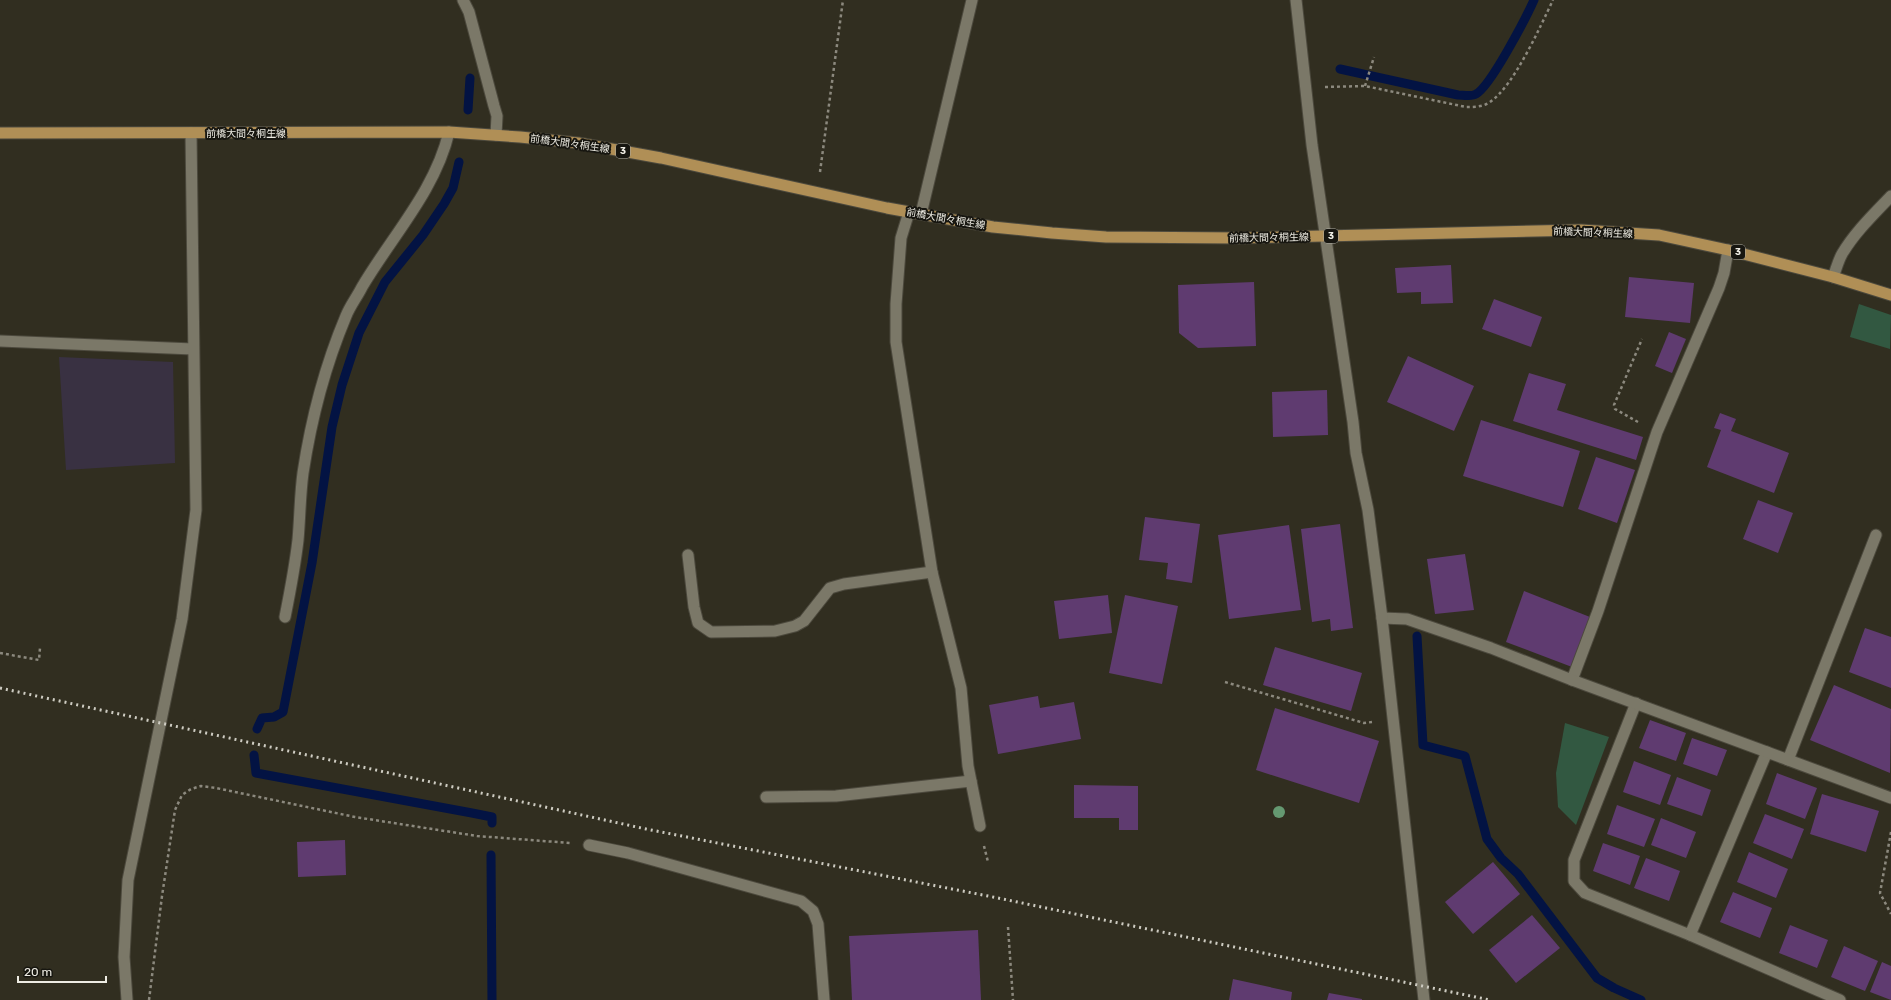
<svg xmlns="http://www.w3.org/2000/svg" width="1891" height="1000" viewBox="0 0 1891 1000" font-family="Rubik,'Noto Sans JP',sans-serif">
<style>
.industrial{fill:#393142}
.green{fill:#325841}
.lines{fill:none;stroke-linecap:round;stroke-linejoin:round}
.stream{stroke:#031343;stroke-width:9}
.building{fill:#5f3b70}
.service-casing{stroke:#4c493d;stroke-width:13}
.minor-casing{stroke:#4c493d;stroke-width:13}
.tertiary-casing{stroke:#4c493d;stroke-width:13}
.primary-casing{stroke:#4c493d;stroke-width:13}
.path{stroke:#8c897e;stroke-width:2.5;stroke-dasharray:3 3;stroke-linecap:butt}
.service{stroke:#7b7868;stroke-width:11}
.minor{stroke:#7b7868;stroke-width:11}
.tertiary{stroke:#7b7868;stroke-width:11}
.primary{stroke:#b08f56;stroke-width:11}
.rail{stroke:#ceccc2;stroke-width:3;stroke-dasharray:2 4;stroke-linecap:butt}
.tree{fill:#659971}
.labels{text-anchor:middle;stroke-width:4;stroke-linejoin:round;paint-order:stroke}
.shield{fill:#171610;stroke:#aeaca4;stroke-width:1}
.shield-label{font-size:9px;font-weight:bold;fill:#eeece3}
.street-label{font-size:10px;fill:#eeece3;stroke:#171610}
</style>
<rect width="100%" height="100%" fill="#312e20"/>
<path class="industrial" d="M59,357l114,5 2,101 -109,7z"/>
<g class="green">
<path d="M1859,304l32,11 -1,34 -40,-12z"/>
<path d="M1565,723l44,14 -33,88 -18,-18 -2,-34z"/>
</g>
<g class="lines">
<g class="stream">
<path d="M1340,69l118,26c5,0 14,2 18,-1 14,-7 50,-76 58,-94"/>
<path d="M468,110l2,-32"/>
<path d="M1417,636l6,109 42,11 22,83 14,19 17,16 79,104 17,10 27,12"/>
<path d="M257,729l5,-11 12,-1 9,-5 29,-149 20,-136 10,-42 17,-52 26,-51 38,-47 21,-31 9,-16 6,-26"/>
<path d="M254,755l2,18 216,40 20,4v6"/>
<path d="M491,855l1,145"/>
</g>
</g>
<g class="building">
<path d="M1451,265l2,38 -32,1v-12l-24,1 -2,-25z"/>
<path d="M1629,277l65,6 -4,40 -65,-6z"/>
<path d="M1254,282l2,64 -58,2 -19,-15 -1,-48z"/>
<path d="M1494,299l48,18 -11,30 -49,-18z"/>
<path d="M1669,332l17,7 -14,34 -17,-7z"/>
<path d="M1408,356l66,30 -20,45 -67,-29z"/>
<path d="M1529,373l37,11 -9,26 86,27 -7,23 -123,-39z"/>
<path d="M1327,390l1,45 -55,2 -1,-45z"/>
<path d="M1720,413l16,6 -5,12 58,22 -15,40 -67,-26 14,-37 -7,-2z"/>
<path d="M1481,420l99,31 -17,56 -100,-31z"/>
<path d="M1596,457l39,13 -18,53 -39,-14z"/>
<path d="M1758,500l35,13 -15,40 -35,-14z"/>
<path d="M1145,517l55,7 -8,59 -26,-4 2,-16 -29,-3z"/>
<path d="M1340,524l13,104 -22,3 -1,-12 -18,3 -11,-93z"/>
<path d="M1289,525l12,85 -72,9 -11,-84z"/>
<path d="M1465,554l9,56 -39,4 -8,-55z"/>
<path d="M1524,591l66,26 -18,50 -66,-25z"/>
<path d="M1108,595l4,38 -53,6 -5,-38z"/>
<path d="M1125,595l53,11 -16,78 -53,-11z"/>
<path d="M1865,628l26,9v51l-42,-16z"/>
<path d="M1275,647l87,26 -11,38 -88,-26z"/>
<path d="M1834,685l57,24 -1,64 -80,-33z"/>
<path d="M1038,696l2,12 34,-6 7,37 -83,15 -9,-49z"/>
<path d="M1275,708l104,33 -20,62 -103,-33z"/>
<path d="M1650,720l36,13 -10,28 -37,-13z"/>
<path d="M1692,738l35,12 -10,26 -34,-12z"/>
<path d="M1634,761l37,14 -11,30 -37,-13z"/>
<path d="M1777,773l40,15 -12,31 -39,-15z"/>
<path d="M1677,777l34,13 -9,26 -35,-12z"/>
<path d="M1074,785l64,1v44h-19v-12h-45z"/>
<path d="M1822,794l57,17 -13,41 -56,-18z"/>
<path d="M1617,805l38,14 -11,28 -37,-13z"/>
<path d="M1765,814l39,15 -12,30 -39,-16z"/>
<path d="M1661,818l35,14 -10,26 -35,-13z"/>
<path d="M345,840l1,35 -48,2 -1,-35z"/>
<path d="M1603,843l37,13 -10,29 -37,-14z"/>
<path d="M1749,852l39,17 -12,29 -39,-16z"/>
<path d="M1646,858l34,13 -11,30 -35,-13z"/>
<path d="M1493,862l27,32 -47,40 -28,-32z"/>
<path d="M1733,892l39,16 -12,30 -40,-16z"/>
<path d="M1532,915l28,33 -44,35 -27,-33z"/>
<path d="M1790,925l38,15 -11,28 -38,-15z"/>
<path d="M978,930l3,70h-129l-3,-64z"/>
<path d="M1844,946l34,15 -13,30 -34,-14z"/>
<path d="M1882,962l9,4v34l-21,-8z"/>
<path d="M1233,979l59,13 -1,8h-62z"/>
<path d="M1329,993l33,6v1h-35z"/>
</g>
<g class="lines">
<g class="service-casing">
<g id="service">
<path d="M909,212l-8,26 -5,66v38l36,230 29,116 7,78 12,60"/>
<path d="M921,214l51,-214"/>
<path d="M0,341l193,8"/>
<path d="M688,555l6,52 4,16 13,9 64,-1 20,-5 9,-5 26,-33 14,-4 88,-12"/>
<path d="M285,617c5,-25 10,-51 13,-77 2,-22 2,-45 5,-67 8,-53 22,-107 43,-157 4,-10 11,-19 16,-29 30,-51 73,-96 87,-155"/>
<path d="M1572,680l26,-69 59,-179 62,-144 5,-15 4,-23"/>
<path d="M1636,703l-62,157v21l11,12 105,42 150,65"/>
<path d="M1788,760l88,-225"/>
<path d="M766,797l70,-1 135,-15"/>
<path d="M1690,935l77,-183"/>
</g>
</g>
<g class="minor-casing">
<g id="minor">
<path d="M463,0l6,12 25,94 3,10 -1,19"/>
<path d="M1833,277c3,-7 5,-16 9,-23 13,-22 32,-40 49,-58"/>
<path d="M1382,618l25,1 84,29 81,32 319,118"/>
<path d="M589,845l39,8 173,48 12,10 5,13 6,76"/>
<path d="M127,1000l-3,-43 4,-77 54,-261 14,-109 -5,-377"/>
</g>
</g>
<g class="tertiary-casing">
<path id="tertiary" d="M1296,0l16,145 41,277 3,31 12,57 14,108 42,382"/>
</g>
<g class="primary-casing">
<path id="primary" d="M0,133l449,-1 71,5 58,6 83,15 226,50 106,19 59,6 54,4 133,1 342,-8 78,5 69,15 105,27 58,18"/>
</g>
<g class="path">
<path d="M1365,86l9,-29"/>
<path d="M1325,87l40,-1 101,21c8,0 17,0 24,-5 24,-16 50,-75 63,-102"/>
<path d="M820,172l23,-172"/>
<path d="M1638,422l-23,-13 -1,-4 28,-66"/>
<path d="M0,653l39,7 1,-12"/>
<path d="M1225,682l139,41 8,-1"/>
<path d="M1891,832l-11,61 11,21"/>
<path d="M984,846l4,16"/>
<path d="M1008,927l5,73"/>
<path d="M149,1000l13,-104 13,-86 7,-15 9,-6 10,-3 15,2 139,29 122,19 93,7"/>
</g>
<use href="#service" class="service"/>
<use href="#minor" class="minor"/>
<use href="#tertiary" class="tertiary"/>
<use href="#primary" class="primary"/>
<path class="rail" d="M0,688l646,141 352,69 492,102"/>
</g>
<circle class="tree" cx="1279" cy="812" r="6"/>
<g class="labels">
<g class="shield">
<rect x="616" y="144" width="14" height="14" rx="3"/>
<rect x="1324" y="229" width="14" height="14" rx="3"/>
<rect x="1731" y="245" width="14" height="14" rx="3"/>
</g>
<g class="shield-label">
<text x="623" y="154">3</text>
<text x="1331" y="239">3</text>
<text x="1738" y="255">3</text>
</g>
<g class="street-label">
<text x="246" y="137">前橋大間々桐生線</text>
<text transform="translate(570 143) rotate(8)" y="4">前橋大間々桐生線</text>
<text transform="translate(946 218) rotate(10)" y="4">前橋大間々桐生線</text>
<text transform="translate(1593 232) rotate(2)" y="4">前橋大間々桐生線</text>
<text transform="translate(1269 237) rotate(-1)" y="4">前橋大間々桐生線</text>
</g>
</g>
<path d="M18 976v6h88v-6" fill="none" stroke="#eeece3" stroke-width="2"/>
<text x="24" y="976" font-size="12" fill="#eeece3" stroke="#171610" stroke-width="3" paint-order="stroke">20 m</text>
</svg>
